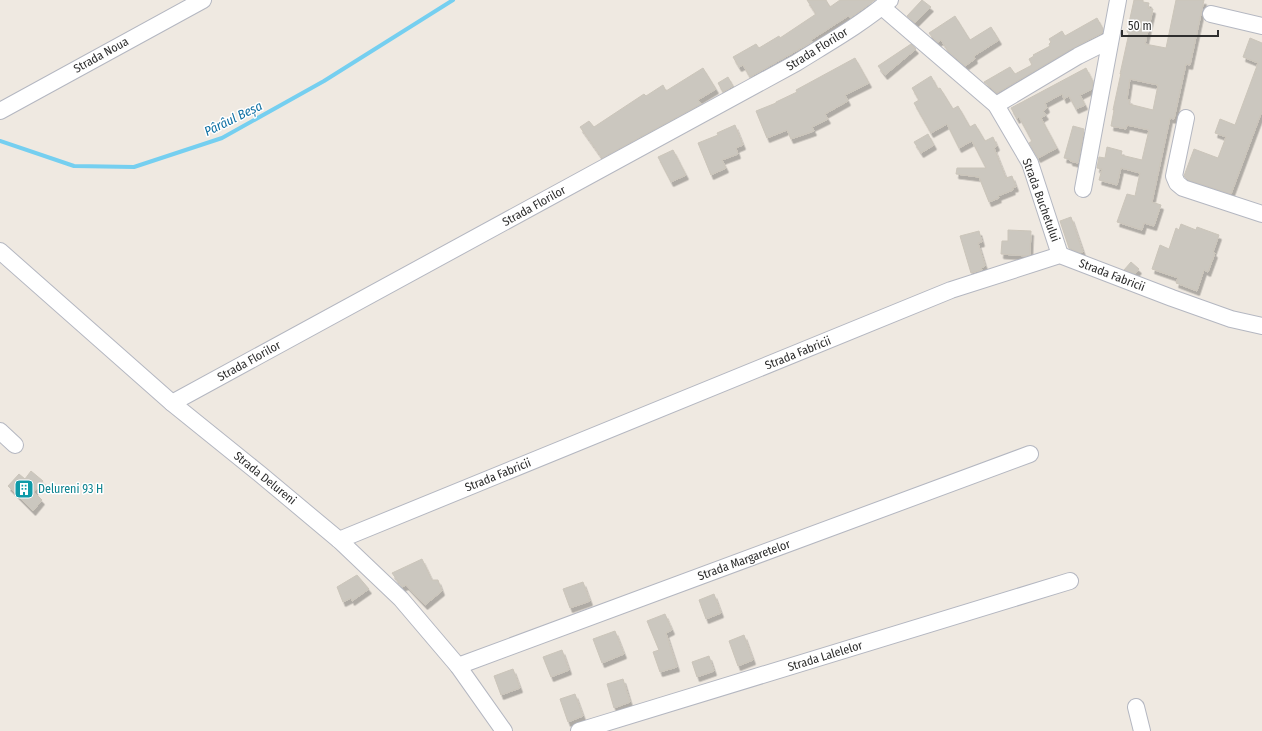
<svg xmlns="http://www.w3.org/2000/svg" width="1262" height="731" viewBox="0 0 1262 731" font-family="'Fira Sans Condensed',sans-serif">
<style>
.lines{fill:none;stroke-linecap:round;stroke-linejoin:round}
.stream{stroke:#75cff0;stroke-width:4}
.building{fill:#cbc7bf;stroke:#cbc5ba;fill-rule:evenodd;filter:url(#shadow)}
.minor-casing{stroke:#b4b7c1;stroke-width:18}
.minor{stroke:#fff;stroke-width:16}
.labels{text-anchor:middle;stroke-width:3;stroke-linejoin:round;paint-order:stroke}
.street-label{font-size:12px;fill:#2e2e2e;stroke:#fff}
.culture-label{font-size:12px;fill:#0d838f;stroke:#fff;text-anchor:start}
.water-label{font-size:13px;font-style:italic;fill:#0d6fa3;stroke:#fff}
</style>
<defs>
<filter id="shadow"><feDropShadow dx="2.5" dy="4.5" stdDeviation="0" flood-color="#0004"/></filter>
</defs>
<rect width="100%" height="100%" fill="#efe9e1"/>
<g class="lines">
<path class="stream" d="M0,141l74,25 60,1 88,-29 102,-57 129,-81"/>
</g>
<g class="building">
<path d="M807,0h19l4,7 10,-7h35l-25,18 -2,-2 -37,24 1,2 -62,35 -7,-12 -4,2 -6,-10 23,-13 3,4 20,-12 1,2 36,-24z"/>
<path d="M922,0l9,7 -16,16 -8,-7z"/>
<path d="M1134,0h9v2l6,1 -1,5 5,1 -8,35 21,4 10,-48h28l-14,65 -4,-1 -12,55 -4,-1 -18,84 9,3 -7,21 -10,-3 -2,7 -25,-8 10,-28 8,2 5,-23 -19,-5 -4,17 -18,-5 3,-11 -5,-1 2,-11 6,1 2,-11 15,4 -1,4 21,5 7,-30 -22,-5 -1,4 -15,-3 3,-16h-1l8,-37 -1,1 9,-41 -2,-1zM1130,79l28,6 -5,25 -24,-6 1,-4 -3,-1z"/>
<path d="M955,16l15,24 21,-13 8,13 -25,16 1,3 -10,7 -17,-15 -7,-11 -3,2 -6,-5 -3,-4z"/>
<path d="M1097,18l6,11 -1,4 -29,15 -76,45 -13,-11 26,-15 5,7 17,-9 -3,-6 5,-3 -1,-1 17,-9 -1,-2 2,-2 -2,-3 13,-8 3,5z"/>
<path d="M1250,38l12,5v68l-31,83 -43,-14 -4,-4 10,-27 24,9 8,-21 -11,-4 5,-14 15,6 23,-62 -15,-6z"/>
<path d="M911,44l5,5 -31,26 -7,-9z"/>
<path d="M855,58l14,25 -24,12 3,6 -23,13 3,5 -16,8 2,4 -23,8 -4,-9 -20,8 -11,-27 20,-8v-1l21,-10 -1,-2z"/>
<path d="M703,68l13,21 -18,11 3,4 -99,54 -22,-31 9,-6 5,6 50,-33 2,2 17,-11 3,6z"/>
<path d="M1086,68l7,14 -1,7 -12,6 5,10 -9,4 -7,-13 -5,3 -2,-5 -17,9 2,5 -4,3 3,4 -5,3 16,30 -19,10 -9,-15 3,-2 -13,-24 -2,2 -6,-11z"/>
<path d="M931,76l7,13 2,-1 13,21 5,-3 12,21 5,-3 10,17 8,-4 4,9 -3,2 12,30 6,-2 4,11 -4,1 1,2 -15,6 1,2 -10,4 -10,-25 -23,-3 1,-6h29l-14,-27 -13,7 -12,-24 -16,9 -17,-30 5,-3 -7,-12z"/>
<path d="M728,77l5,9 -10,6 -5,-9z"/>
<path d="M735,125l8,20 -7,3 2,6 -16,6 4,8 -15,7 -13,-32 20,-8 -1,-2z"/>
<path d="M1073,126l11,3 -6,34 -8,-2v-2l-6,-1z"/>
<path d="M928,134l6,11 -13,8 -7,-11z"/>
<path d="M673,150l13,25 -15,7 -13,-25z"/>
<path d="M1071,217l12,35 -3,1 -11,-5 -9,-27z"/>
<path d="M1181,224l15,6 1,-3 22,8 -6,17 2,1 -7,19 -4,-2 -7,21 -21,-8 2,-5 -26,-9 8,-24 9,4 7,-21 3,2z"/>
<path d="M1008,230l23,1 -1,24 -3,1 -26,-2 1,-13h6z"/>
<path d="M979,231l3,11 -4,1 7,23 -4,2 1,2 -11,3 -11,-37z"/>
<path d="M1131,262l8,7 -4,5 -11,-4z"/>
<path d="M31,471l12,10 -9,11 8,8 -9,11 -25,-25 11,-12 6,5z"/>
<path d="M422,559l10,21h6l4,11 -17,14 -19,-20 -4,2 -10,-14z"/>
<path d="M357,575l12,14 -17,12 -1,-3 -8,4 -6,-15z"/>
<path d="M583,582l7,19 -20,7 -7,-19z"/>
<path d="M714,594l7,19 -15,6 -7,-19z"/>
<path d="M665,614l7,16 -6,3 11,34 -17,5 -7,-20 6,-2 -12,-29z"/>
<path d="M615,631l9,23 -22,9 -9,-24z"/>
<path d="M744,635l9,25 -15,6 -9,-25z"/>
<path d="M562,650l7,20 -18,7 -8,-20z"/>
<path d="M709,656l5,15 -17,6 -5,-15z"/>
<path d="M513,669l7,19 -19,7 -7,-19z"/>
<path d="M623,679l7,23 -16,6 -7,-24z"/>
<path d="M575,694l8,22 -15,6 -8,-23z"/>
</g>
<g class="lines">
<g class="minor-casing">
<g id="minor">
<path d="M882,7l114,98 34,58 30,92"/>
<path d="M1211,14l51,12"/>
<path d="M996,105l82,-49 32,-16"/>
<path d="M0,111l203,-111"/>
<path d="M1186,118l-12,58 3,7 6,5 79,26"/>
<path d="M1083,189l35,-189"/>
<path d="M0,251l172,152 88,71 79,66 62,59 57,67 46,65"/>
<path d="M172,403l624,-340c32,-20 66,-39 94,-63"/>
<path d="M0,431l15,14"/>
<path d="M339,540l612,-250 109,-35 112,43 59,21 31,7"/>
<path d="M458,666l572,-212"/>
<path d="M1136,707l6,24"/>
<path d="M579,731l491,-150"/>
</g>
</g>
<use href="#minor" class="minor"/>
</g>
<defs>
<g id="building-square" transform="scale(1)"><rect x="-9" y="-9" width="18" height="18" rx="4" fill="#0f9aa8" stroke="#fff"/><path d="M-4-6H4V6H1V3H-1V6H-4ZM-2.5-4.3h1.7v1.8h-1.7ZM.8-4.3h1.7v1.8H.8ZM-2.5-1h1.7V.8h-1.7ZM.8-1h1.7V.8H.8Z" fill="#fff"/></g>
</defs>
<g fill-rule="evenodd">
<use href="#building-square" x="24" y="489"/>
</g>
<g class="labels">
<g class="street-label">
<text transform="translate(817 49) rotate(-32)" y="4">Strada Florilor</text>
<text transform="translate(101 55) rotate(-29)" y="4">Strada Noua</text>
<text transform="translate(1041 200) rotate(70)" y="4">Strada Buchetului</text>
<text transform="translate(534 206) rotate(-29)" y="4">Strada Florilor</text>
<text transform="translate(1112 275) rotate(21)" y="4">Strada Fabricii</text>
<text transform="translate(798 353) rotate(-22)" y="4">Strada Fabricii</text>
<text transform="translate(249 361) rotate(-29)" y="4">Strada Florilor</text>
<text transform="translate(498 475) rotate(-22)" y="4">Strada Fabricii</text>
<text transform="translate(265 478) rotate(39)" y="4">Strada Delureni</text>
<text transform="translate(744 560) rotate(-20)" y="4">Strada Margaretelor</text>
<text transform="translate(825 656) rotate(-17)" y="4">Strada Lalelelor</text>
</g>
<g class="culture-label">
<text x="38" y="493">Delureni 93 H</text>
</g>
<g class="water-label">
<text transform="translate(233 118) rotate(-26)" y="5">Pârâul Beșa</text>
</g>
</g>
<path d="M1122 30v6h96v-6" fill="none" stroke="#2e2e2e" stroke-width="2"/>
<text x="1128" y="30" font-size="12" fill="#2e2e2e" stroke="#ffffff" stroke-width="3" paint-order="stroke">50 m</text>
</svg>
